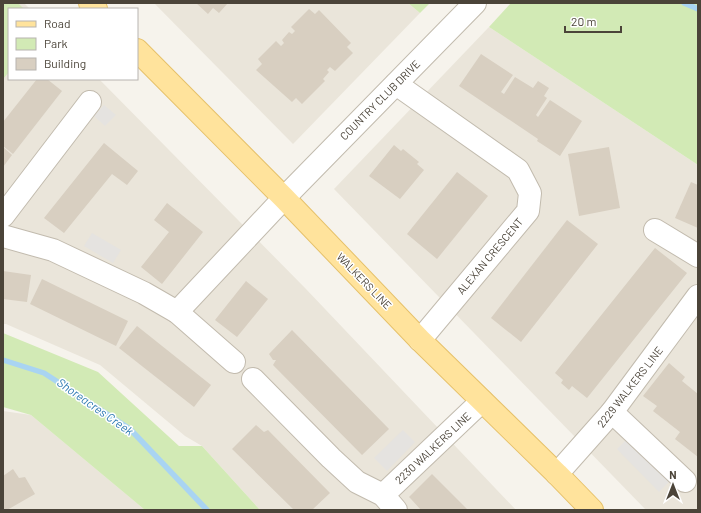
<svg xmlns="http://www.w3.org/2000/svg" width="701" height="513" viewBox="0 0 701 513" font-family="Barlow,sans-serif">
<style>
.residential{fill:#eae5da}
.green{fill:#d2eab5}
.parking{fill:#e5e3e0}
.lines{fill:none;stroke-linecap:round;stroke-linejoin:round}
.stream{stroke:#a9d4f2;stroke-width:5.5}
.building{fill:#d8cfc1}
.minor-casing{stroke:#c2bbae;stroke-width:24}
.major-casing{stroke:#e6c16a;stroke-width:24}
.minor{stroke:#fff;stroke-width:22}
.major{stroke:#ffe39c;stroke-width:22}
.labels{text-anchor:middle;stroke-width:3;stroke-linejoin:round;paint-order:stroke}
.street-label{font-size:11px;fill:#4b4439;stroke:#fff}
.water-label{font-size:12px;font-style:italic;fill:#2e7ab2;stroke:#fff}
</style>
<rect width="100%" height="100%" fill="#f6f3ec"/>
<g class="residential">
<path d="M3,3h21l6,6h-21v70h90l207,210 210,221h-256l-58,-64 -17,-10 -85,-71 -94,-41h-3z"/>
<path d="M154,3h254l12,10 -127,131z"/>
<path d="M489,27l209,138v345h-52l-312,-321z"/>
<path d="M3,411l28,4 114,95h-142z"/>
</g>
<g class="green">
<path d="M3,3h15l6,6h-15v63l-6,7z"/>
<path d="M408,3h22l-10,10z"/>
<path d="M511,3h187v162l-209,-138z"/>
<path d="M3,333l95,39 81,74h23l58,64h-115l-114,-95 -28,-8z"/>
</g>
<g class="parking">
<path d="M104,105l12,10 -11,11 -11,-10z"/>
<path d="M92,233l29,17 -8,13 -29,-17z"/>
<path d="M403,430l12,12 -28,29 -13,-13z"/>
<path d="M628,438l42,43 -11,11 -42,-43z"/>
</g>
<g class="lines">
<g class="stream">
<path d="M684,3l14,6"/>
<path d="M3,360l41,13 86,56 77,81"/>
</g>
</g>
<g class="building">
<path d="M196,3h32l-9,10 -6,-5 -5,6z"/>
<path d="M309,9l6,5 4,-4 32,33 -4,4 6,6 -18,18 -5,-4 -3,3 2,2 -6,7 2,2 -23,23 -6,-6 -4,4 -36,-32 6,-6 -4,-5 18,-18 5,5 3,-3 -2,-3 7,-8 3,2 3,-3 -4,-4z"/>
<path d="M481,54l32,21 -12,17 3,2 11,-17 18,11 5,-7 11,7 -5,8 3,2 -11,17 2,2 12,-17 32,21 -22,35 -23,-15 1,-2 -79,-53z"/>
<path d="M37,79h10l15,12 -49,63 -10,-8v-24z"/>
<path d="M104,143l34,28 -11,14 -15,-11 -48,59 -20,-15z"/>
<path d="M394,145l7,6 2,-2 16,13 -2,2 7,6 -24,29 -31,-23z"/>
<path d="M3,147l9,8 -9,12z"/>
<path d="M609,147l11,61 -41,8 -11,-62z"/>
<path d="M457,172l31,24 -51,63 -30,-25z"/>
<path d="M691,182l7,3v43l-23,-10z"/>
<path d="M167,203l36,29 -41,52 -21,-17 28,-35 -15,-12z"/>
<path d="M567,220l31,24 -77,98 -30,-24z"/>
<path d="M655,248l32,25 -100,125 -15,-12 -3,4 -8,-7 2,-3 -8,-7z"/>
<path d="M3,271l28,4 -4,27 -24,-3z"/>
<path d="M42,279l86,42 -12,25 -86,-42z"/>
<path d="M246,281l22,18 -31,38 -22,-17z"/>
<path d="M137,326l74,59 -17,22 -75,-59z"/>
<path d="M292,330l97,99 -27,26 -89,-90 3,-5h-3l-4,-6z"/>
<path d="M669,363l16,14 -3,4 16,13v63l-23,-18 5,-7 -27,-21 4,-5 -14,-10z"/>
<path d="M256,425l8,7 4,-2 62,63 -18,17h-18l-62,-61z"/>
<path d="M13,469l6,9 6,-1 10,17 -28,16h-4v-34z"/>
<path d="M432,474l36,36h-47l-10,-11 -2,-2z"/>
</g>
<g class="lines">
<g class="minor-casing">
<g id="minor">
<path d="M396,84l122,86 12,23 -2,18 -108,129"/>
<path d="M3,216l87,-114"/>
<path d="M655,230l43,26"/>
<path d="M3,236l50,14 91,43 33,19 57,50"/>
<path d="M177,312l107,-114 191,-195"/>
<path d="M253,379l78,79 26,24 26,13 13,15"/>
<path d="M612,412l73,69"/>
<path d="M557,474l55,-62 86,-116"/>
<path d="M383,495l99,-94"/>
</g>
</g>
<g class="major-casing">
<g id="major">
<path d="M90,3l6,6"/>
<path d="M137,50l147,148 136,142 137,134 35,36"/>
</g>
</g>
<use href="#minor" class="minor"/>
<use href="#major" class="major"/>
</g>
<g class="labels">
<g class="street-label">
<text transform="translate(380 100) rotate(-45)" y="4">COUNTRY CLUB DRIVE</text>
<text transform="translate(490 256) rotate(-50)" y="4">ALEXAN CRESCENT</text>
<text transform="translate(364 281) rotate(46)" y="4">WALKERS LINE</text>
<text transform="translate(630 387) rotate(-52)" y="4">2229 WALKERS LINE</text>
<text transform="translate(433 448) rotate(-43)" y="4">2230 WALKERS LINE</text>
</g>
<g class="water-label">
<text transform="translate(95 407) rotate(35)" y="4">Shoreacres Creek</text>
</g>
</g>
<rect width="701" height="513" fill="none" stroke="#4b4439" stroke-width="8"/>
<rect x="8" y="8" width="130" height="72" fill="#ffffff" stroke="#b7b4b0"/>
<rect x="16" y="21" width="20" height="6" fill="#ffe39c" stroke="#b7b4b0"/>
<text x="44" y="28" font-size="12" fill="#4b4439">Road</text>
<rect x="16" y="38" width="20" height="12" fill="#d2eab5" stroke="#b7b4b0"/>
<text x="44" y="48" font-size="12" fill="#4b4439">Park</text>
<rect x="16" y="58" width="20" height="12" fill="#d8cfc1" stroke="#b7b4b0"/>
<text x="44" y="68" font-size="12" fill="#4b4439">Building</text>
<g transform="translate(673 485)" stroke="#ffffff" stroke-width="3" paint-order="stroke">
<path d="M0-3L7 15L0 10L-7 15Z" fill="#4b4439"/>
<text y="-6" font-size="11" font-weight="bold" text-anchor="middle" fill="#4b4439">N</text>
</g>
<path d="M565 26v6h56v-6" fill="none" stroke="#4b4439" stroke-width="2"/>
<text x="571" y="26" font-size="12" fill="#4b4439" stroke="#ffffff" stroke-width="3" paint-order="stroke">20 m</text>
</svg>
